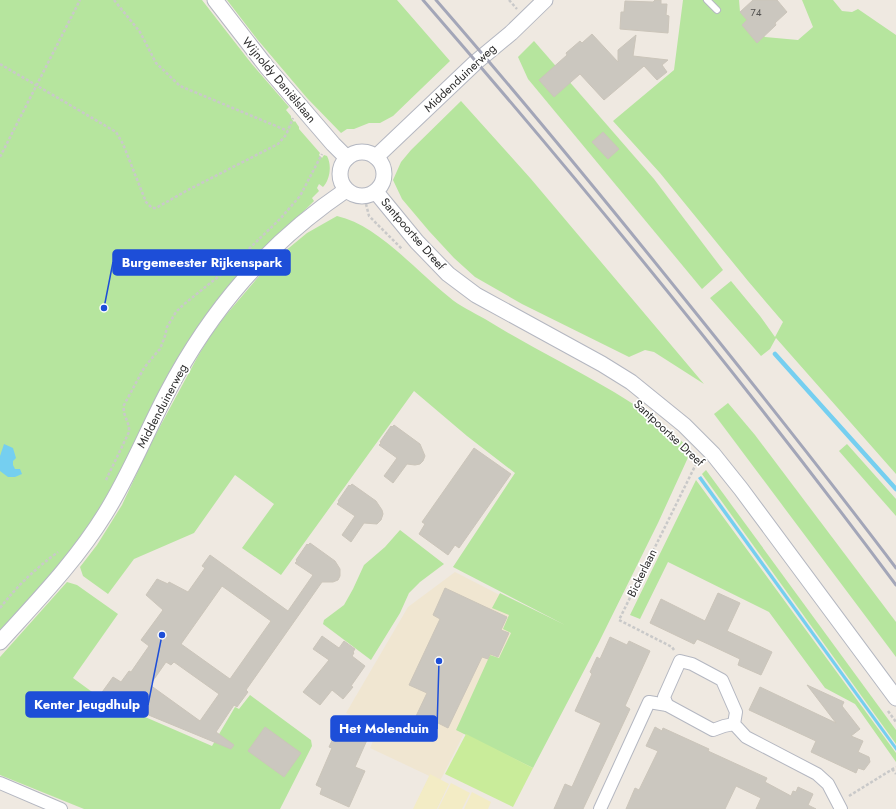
<svg xmlns="http://www.w3.org/2000/svg" width="896" height="809" viewBox="0 0 896 809" font-family="Jost,sans-serif">
<style>
.education{fill:#f0e6d1}
.green{fill:#b6e59e}
.sand{fill:#f3ecc5}
.pitch{fill:#c9ec9a}
.water{fill:#75cff0}
.lines{fill:none;stroke-linecap:round;stroke-linejoin:round}
.stream{stroke:#75cff0;stroke-width:4.5}
.building{fill:#cbc7bf;stroke:#cbc5ba;fill-rule:evenodd}
.service-casing{stroke:#b4b7c1;stroke-width:8}
.minor-casing{stroke:#b4b7c1;stroke-width:14}
.tertiary-casing{stroke:#b4b7c1;stroke-width:17}
.path{stroke:#c9c9c9;stroke-width:2.5;stroke-dasharray:3 2;stroke-linecap:butt}
.service{stroke:#fff;stroke-width:6}
.minor{stroke:#fff;stroke-width:12}
.tertiary{stroke:#fff;stroke-width:15}
.rail{stroke:#a3a6b8;stroke-width:3}
.labels{text-anchor:middle;stroke-width:3.5;stroke-linejoin:round;paint-order:stroke}
.number-label{font-size:10px;fill:#555452}
.street-label{font-size:12px;fill:#2e2e2e;stroke:#fff}
.leader{fill:none;stroke:#1d4ed8;stroke-width:1.5}
.callout-dot{fill:#1d4ed8;stroke:#fff;stroke-width:1.5}
.callout{fill:#1d4ed8;stroke:#1d4ed8;stroke-width:1.5}
.callout-label{font-size:13px;text-anchor:middle;font-weight:bold;fill:#fff}
</style>
<rect width="100%" height="100%" fill="#efe9e1"/>
<path class="education" d="M455,572l72,37 -87,172 -70,-33 9,-21 -33,-14 62,-106z"/>
<g class="green">
<path d="M0,0h202l49,63 38,44 -3,3 5,6v2l3,4 1,-1 4,6v2l21,24 -1,2 3,3 2,-3 3,1c5,9 3,24 -4,31l-4,-3 -2,4 2,3 -7,7 2,3 -72,72 -127,214 -41,63 -74,85z"/>
<path d="M227,0h170l53,61 -57,55 -13,7h-11l-15,6h-7l-6,4 -34,-35 -50,-59z"/>
<path d="M683,0h56l1,12 25,25 33,3 15,-13 -11,-27h31l9,11 10,1 6,-3 38,26v439l-120,-136 -6,11 -9,7 -51,-58 21,-17 29,35 15,21 8,-15 -35,-41 -88,-108 -47,-52 61,-51z"/>
<path d="M534,41l120,138 69,91 -21,19 -174,-210 -10,-22z"/>
<path d="M461,101l70,78 173,205 -50,-32 -9,-2 -16,7 -107,-53 -47,-27 -21,-19 -25,-27 -27,-32 -9,-19 8,-18 10,-12z"/>
<path d="M337,216c41,9 79,55 112,81 10,9 24,15 36,22 42,26 87,48 129,73 28,17 55,34 77,59l-33,72 -59,119 -66,126 -77,-38 34,-75 9,3 12,-25 -8,-4 6,-14 -17,-7 8,-15 65,32 -112,-58 62,-94 -48,-37 -53,-45 -133,184 -39,-27 32,-44 -39,-29 -41,58 -60,26 -26,35 -25,-18 -3,-9 17,-22 25,-40 29,-62 47,-87 12,-20 15,-20 35,-41 24,-23 23,-19z"/>
<path d="M728,403l27,32 141,187v35l-182,-243z"/>
<path d="M847,444l49,55v17l-57,-65z"/>
<path d="M706,470l190,260v14l-194,-270z"/>
<path d="M696,480l200,273v9l-41,-58 -30,-16 -56,-76 -101,-50 -28,57 -10,-4z"/>
<path d="M400,530l44,34 -24,18 -11,11 -9,20 -29,47 -48,-36 1,-4 20,-15 9,-16 11,-24 21,-18z"/>
<path d="M67,582l10,3 41,29 -45,64 26,19 113,49 23,-39 4,2 11,-14 61,45 1,6 -32,63h-196l-84,-34v-118z"/>
</g>
<g class="sand">
<path d="M430,774l19,10 -12,25h-24z"/>
<path d="M451,783l19,10 -8,16h-24z"/>
<path d="M472,792l19,10 -3,7h-24z"/>
</g>
<path class="pitch" d="M466,734l67,34 -20,39 -68,-33z"/>
<g class="water">
<path d="M4,444l9,4 3,10 -3,3v4l2,4h5l2,5 -7,3h-7l-8,-6v-15z"/>
<path d="M701,476l195,270v5l-198,-273z"/>
</g>
<g class="lines">
<path class="stream" d="M775,354l121,135"/>
</g>
<g class="building">
<path d="M655,0h6v4h6l-1,11 3,1 -1,17 -48,-4 1,-17h3l1,-11 28,1z"/>
<path d="M753,0h24l10,12 -12,11 1,2 -19,18 -15,-18 5,-5 -7,-8z"/>
<path d="M592,34l26,28v-12l18,-15 -3,21 35,4 -6,5 5,7 -10,8 -13,-14 -40,34 -24,-26 -26,23 -15,-17 28,-25 -1,-2 14,-12 2,2z"/>
<path d="M603,132l16,17 -11,10 -16,-17z"/>
<path d="M394,425l26,19 5,12 -2,5 -3,3 -5,1 -8,-1 -14,19 -9,-7 13,-18 -18,-13 2,-2 -1,-1 11,-16 1,1z"/>
<path d="M474,448l37,26 -52,74 -4,-3 -7,10 -29,-21 6,-10 -3,-2z"/>
<path d="M352,484l24,17 6,9 1,4 -2,6 -4,4 -13,-1 -13,19 -9,-7 13,-19 -18,-12 2,-2 -1,-1 11,-16 1,1z"/>
<path d="M310,543l25,18 5,8v7l-2,4 -5,2h-11l-76,108 2,2 -11,15 -3,-2 -18,27 18,13 -3,4 -131,-54 13,-18 8,5 8,-11 2,1 18,-26 -8,-6 22,-30 -17,-15 11,-16 11,5 1,-2 19,10 17,-24 -3,-2 8,-11 78,56 25,-36 -18,-12 2,-2 -1,-1 11,-16 1,1zM222,586l49,35 -41,58 -49,-35zM166,662l5,3 3,-3 45,32 -19,27 -50,-36z"/>
<path d="M445,588l62,29 -6,13 8,3 -11,24 -8,-3 -2,5 -6,-2 -34,71 -12,-6 -9,17 -18,-8 18,-38 -18,-8 31,-66 -7,-4z"/>
<path d="M718,593l22,10 -13,28 45,21 -11,23 -23,-10 2,-6 -32,-15 -11,-5 -3,5 -44,-21 11,-24 44,22z"/>
<path d="M322,636l17,12 5,-7 11,8 -2,3 1,1 -2,3 13,10 -14,20 2,1 -10,12 -11,-9 -12,15 -17,-13 26,-32 -16,-11z"/>
<path d="M610,637l17,8 2,-4 21,10 -25,55 5,3 -47,100h-29l11,-25 7,3 29,-64 -26,-12 17,-37 -2,-2 7,-15 3,2z"/>
<path d="M807,685l37,17 -2,4 18,23 -9,7 12,5 -5,11 11,5 1,5 -6,8 -6,-2 -2,5 -45,-21 5,-11 -67,-31 11,-23 76,36z"/>
<path d="M343,717l19,9 -5,10 10,4 -12,27 10,4 -16,36 -29,-13 2,-6 -6,-3 16,-37 -3,-1z"/>
<path d="M265,727l36,26 -17,24 -36,-26z"/>
<path d="M655,727l7,4 1,-3 46,21 -1,2 59,27 -2,4 26,14 2,-5 3,1 2,-5 15,7 -5,11 8,4h-60l5,-11 -25,-12 -11,23h-99l9,-21 4,2 19,-39 -12,-5z"/>
</g>
<g class="lines">
<g class="service-casing">
<path id="service" d="M707,0l10,10"/>
</g>
<g class="minor-casing">
<g id="minor">
<path d="M667,705l-3,-8 16,-36 12,3 30,16 14,32 -2,12 12,13 71,37 11,10 13,25"/>
<path d="M0,783l61,26"/>
<path d="M600,809l49,-107 18,3 46,25 11,-4 10,-2"/>
</g>
</g>
<g class="tertiary-casing">
<g id="tertiary">
<path d="M215,0l51,66 67,78 14,14"/>
<circle cx="362" cy="174" r="22"/>
<path d="M376,157l100,-95 35,-29 34,-33"/>
<path d="M376,192l41,50 31,32 28,21 126,69 29,18 53,43 29,29 28,35 155,209"/>
<path d="M0,642c37,-41 76,-81 105,-128 24,-38 41,-81 62,-121 44,-84 101,-150 179,-203"/>
</g>
</g>
<g class="path">
<path d="M114,0l26,32 16,31 24,23 108,45"/>
<path d="M509,0l8,9"/>
<path d="M0,64l116,68 7,12 23,58 6,6h4l30,-17 92,-47 8,-9 7,-17"/>
<path d="M0,157l80,-157"/>
<path d="M390,183l-6,-8 6,-10"/>
<path d="M366,204l3,12 33,33"/>
<path d="M106,480l23,-48c1,-10 -7,-17 -5,-27l20,-37 8,-10 8,-9 5,-13 2,-9 9,-15 7,-7 46,-37 51,-49 20,-23 22,-42"/>
<path d="M0,608c18,-23 35,-39 58,-56"/>
<path d="M674,650l-2,-3 -53,-27 79,-160"/>
<path d="M888,711l8,11"/>
<path d="M892,769l4,5"/>
<path d="M849,796l47,-29"/>
</g>
<use href="#service" class="service"/>
<use href="#minor" class="minor"/>
<use href="#tertiary" class="tertiary"/>
<g class="rail">
<path d="M423,0c164,189 323,384 473,585"/>
<path d="M436,0c86,99 169,200 251,302 71,88 141,176 209,266"/>
</g>
</g>
<g class="labels">
<g class="number-label">
<text x="756" y="16">74</text>
</g>
<g class="street-label">
<text transform="translate(460 78) rotate(-43)" y="4">Middenduinerweg</text>
<text transform="translate(279 80) rotate(50)" y="4">Wijnoldy Daniëlslaan</text>
<text transform="translate(413 234) rotate(49)" y="4">Santpoortse Dreef</text>
<text transform="translate(162 406) rotate(-62)" y="4">Middenduinerweg</text>
<text transform="translate(669 433) rotate(43)" y="4">Santpoortse Dreef</text>
<text transform="translate(642 573) rotate(-64)" y="4">Bickerlaan</text>
</g>
</g>
<path class="leader" d="M104 308L113 262M162 635L148 705M439 661L437 729"/>
<g class="callout-dot">
<circle cx="104" cy="308" r="4"/>
<circle cx="162" cy="635" r="4"/>
<circle cx="439" cy="661" r="4"/>
</g>
<g class="callout">
<rect x="113" y="250" width="177" height="25" rx="4"/>
<rect x="26" y="692" width="122" height="25" rx="4"/>
<rect x="331" y="716" width="106" height="25" rx="4"/>
</g>
<g class="callout-label">
<text x="202" y="267">Burgemeester Rijkenspark</text>
<text x="87" y="709">Kenter Jeugdhulp</text>
<text x="384" y="733">Het Molenduin</text>
</g>
</svg>
